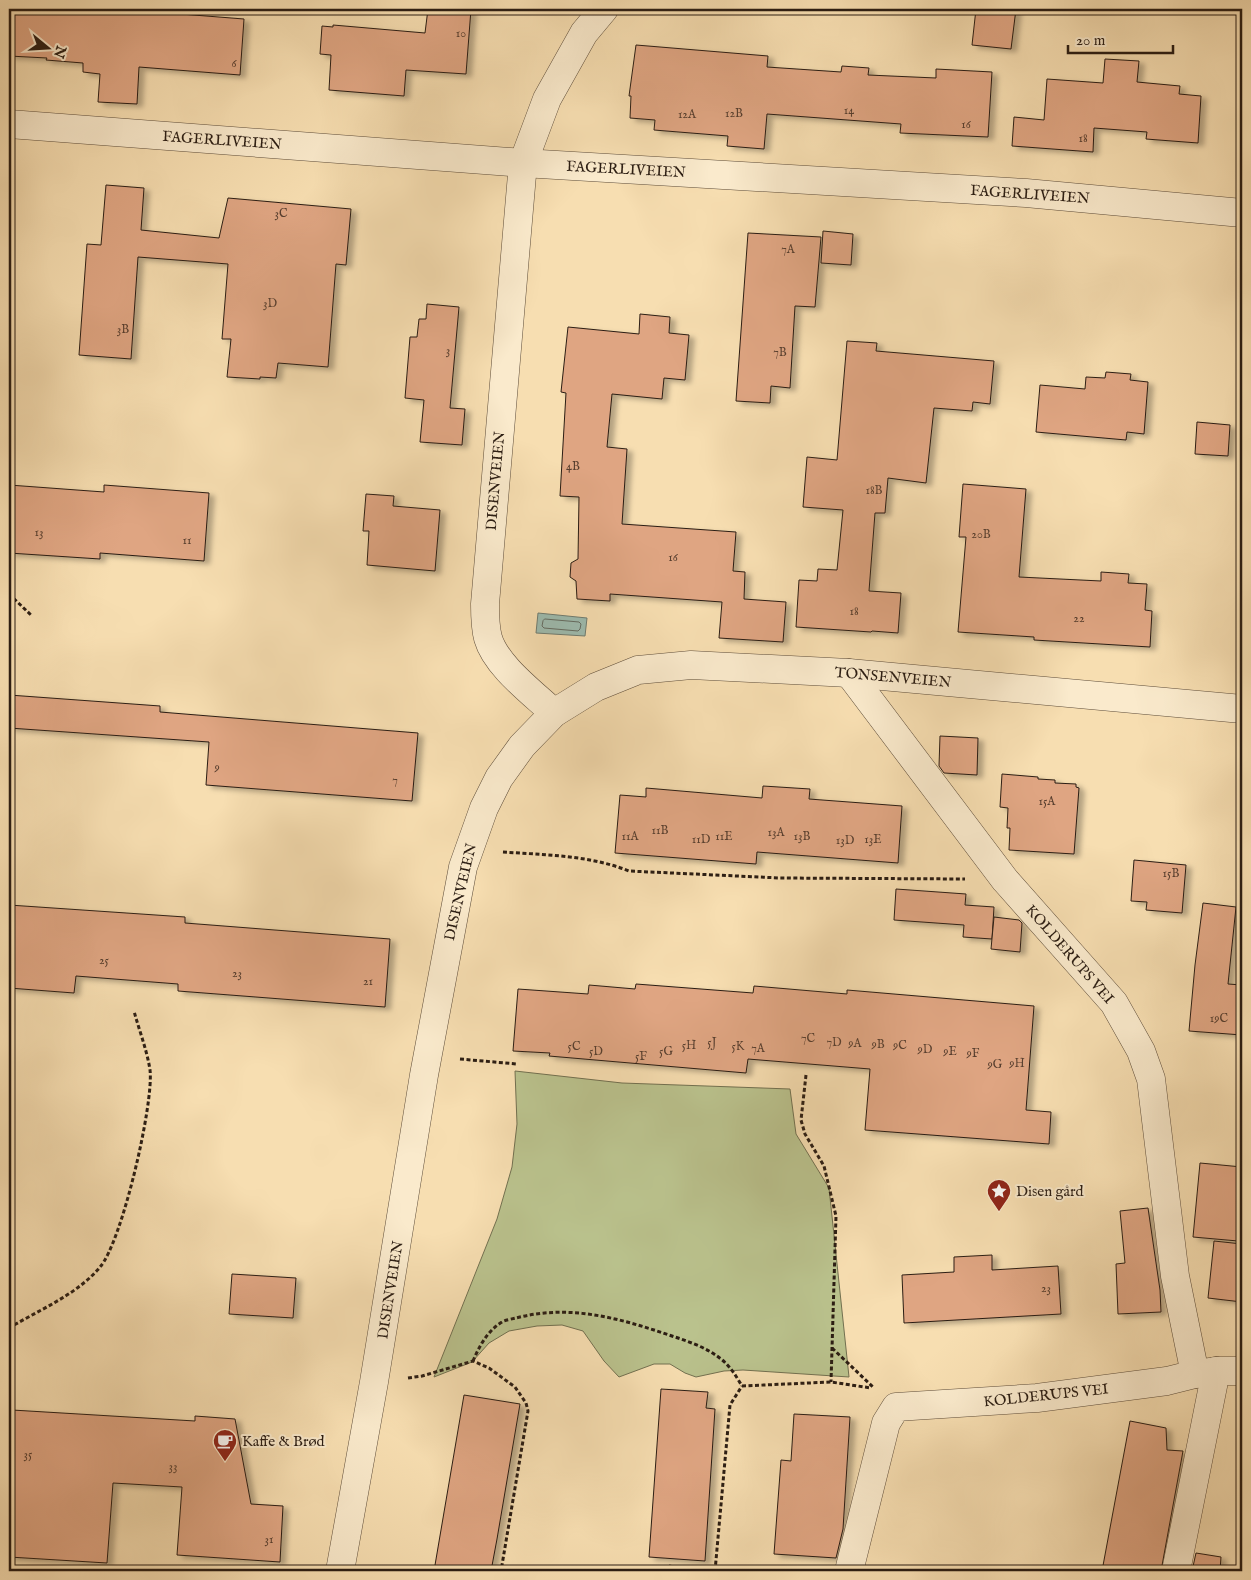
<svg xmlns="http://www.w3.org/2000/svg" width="1251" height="1580" viewBox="0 0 1251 1580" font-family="'IM FELL English',serif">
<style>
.green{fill:#bac28d;stroke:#727050}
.water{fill:#9dbcb0;stroke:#6f7c71}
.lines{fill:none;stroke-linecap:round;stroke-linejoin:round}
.shore{stroke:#646c62;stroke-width:1}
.building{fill:#dfa582;stroke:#2b1d13;filter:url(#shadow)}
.minor-casing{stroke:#5e4d3a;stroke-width:29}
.path{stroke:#2b1d13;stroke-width:3;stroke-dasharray:4 2.5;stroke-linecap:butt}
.minor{stroke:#faeacc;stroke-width:28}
.labels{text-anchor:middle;stroke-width:4;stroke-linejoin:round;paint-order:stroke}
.number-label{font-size:12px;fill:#583f2f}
.street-label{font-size:15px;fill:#2b1d13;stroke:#faeacc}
.poi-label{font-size:15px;fill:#2b1d13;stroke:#faeacc;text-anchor:start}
</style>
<defs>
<filter id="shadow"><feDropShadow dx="5.5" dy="3" stdDeviation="2.5" flood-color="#0004"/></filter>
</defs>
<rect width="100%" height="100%" fill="#f7deb1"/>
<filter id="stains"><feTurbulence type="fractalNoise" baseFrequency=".004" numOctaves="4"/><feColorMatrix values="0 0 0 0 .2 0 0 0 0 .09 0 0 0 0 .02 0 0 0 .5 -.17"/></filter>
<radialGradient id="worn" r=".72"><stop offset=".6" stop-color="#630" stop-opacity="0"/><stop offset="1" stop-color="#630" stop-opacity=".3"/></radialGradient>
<path class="green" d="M515,1071l107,12 168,6 6,45 33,54 20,189 -106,-7 -19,1 -28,6 -11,-4 -15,-9h-16l-35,13 -15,-16 -21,-30 -21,-6 -25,1 -28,5 -20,12 -17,19 -38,15 63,-158 15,-52 5,-43z"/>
<path class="water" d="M538,613l49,5 -2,18 -49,-3z"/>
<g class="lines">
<path class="shore" d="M545,619l34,3 2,2 -1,5 -2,2 -34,-3 -2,-2 1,-5z"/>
</g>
<g class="building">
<path d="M9,9h78l49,3v-3h33l-1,4 76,6 -4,56 -101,-8 -2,37 -39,-2 2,-28 -17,-2v-9l-37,-3 1,-2 -38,-2z"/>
<path d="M428,9h43l-5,65 -60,-4 -2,26 -75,-6 2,-35 -11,-1 2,-28 11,1v-2l92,8z"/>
<path d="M976,9h40l-5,40 -39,-4z"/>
<path d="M636,45l132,11 -1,11 74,5 1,-6 27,2 -1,7 68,3v-9l56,3 -4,65 -88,-4 1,-9 -134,-10 -3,35 -37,-3 1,-10 -74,-6 1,-10 -25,-2 1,-22h-2z"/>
<path d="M1105,59l34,2 -2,21 43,4 -1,8 22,2 -3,47 -52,-4 1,-7 -53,-4 -1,24 -81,-6 2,-29 30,3 3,-41 56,4z"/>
<path d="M106,185l38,3 -3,42 78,8 9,-40 123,11 -5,56 -10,-1 -8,103 -50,-4 -2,15 -16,-1v2l-33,-2 4,-38h-9l6,-75 -90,-7 -7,102 -52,-4 8,-111 14,1z"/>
<path d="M823,231l30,3 -2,31 -30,-2z"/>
<path d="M748,233l73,4 -6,70 -20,-1 -5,82 -19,-2 -1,17 -34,-2z"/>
<path d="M427,304l32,3 -9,101 15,1 -3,36 -42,-3 4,-42 -19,-2 5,-61h7l2,-18h7z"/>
<path d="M640,314l30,3 -1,16 20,2 -4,45 -21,-2 -2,21 -50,-5 -5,53 20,2 -5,75 114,8 -3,39 12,1 -1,27 42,3 -3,40 -64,-4 3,-36 -112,-8v7l-33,-2 -1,-18 -6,-4 1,-14 7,-4 1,-62 -19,-1 6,-103 -5,-1 7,-65 71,7z"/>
<path d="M847,341l30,2 -1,8 118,10 -4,43 -17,-2 -1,9 -38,-3 -8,75 -38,-5 -3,35h-10l-6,78 32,2 -3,40 -26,-2 -1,1 -75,-5 3,-47 18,1 1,-12 19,1 6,-60 -40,-3 4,-50 30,3z"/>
<path d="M1106,372l25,2 -1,6 18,2 -4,52 -17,-2 -1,8 -90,-8 4,-47 45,4 1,-12 19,1z"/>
<path d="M1197,422l33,3 -2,31 -33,-2z"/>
<path d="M963,484l63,5 -7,88 82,4v-9l28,2 -1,9 19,1 -2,26 7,1 -2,36 -116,-7v-3l-76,-5 8,-95h-7z"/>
<path d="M9,485l95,7v-7l105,8 -5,68 -104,-8v6l-91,-6z"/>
<path d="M366,494l28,2 -1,10 47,4 -5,61 -68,-6 2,-34h-6z"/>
<path d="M9,695l151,11v6l258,21 -6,68 -206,-16 3,-43 -200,-14z"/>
<path d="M940,736l38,2 -1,37 -33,-2 -5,-7z"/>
<path d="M1002,774l36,3v2l17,1v3l21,1v3l3,1 -5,66 -65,-4 1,-22h-3l1,-20 -8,-1z"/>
<path d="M763,786l47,3 -1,10 93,7 -4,57 -141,-11 -1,12 -141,-11 5,-58 26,2v-9l116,10z"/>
<path d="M1134,860l52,5 -4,48 -36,-3 1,-8 -16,-1z"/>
<path d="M896,889l70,5 -1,11 29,2 -2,32 -29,-2 1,-12 -70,-5z"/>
<path d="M1203,903l33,4 -8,77 14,1v50l-53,-4 6,-66z"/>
<path d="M9,905l176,12v6l205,16 -5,68 -207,-16v-7l-102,-8 -2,17 -65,-5z"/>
<path d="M994,917l25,3 3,3 -2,29 -29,-3z"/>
<path d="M636,984l117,9 1,-7 93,8v-4l187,16 -8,104 25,2 -2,32 -184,-14 5,-61 -122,-10 -2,14 -197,-17 1,-3 -37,-2 5,-62 70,5 1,-9 46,4z"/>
<path d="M1200,1163l42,4v27l-4,47 -45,-4z"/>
<path d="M1148,1208l12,82 1,22 -43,2 -2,-50 9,-1 -5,-52z"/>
<path d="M1214,1241l28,3v58l-34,-4z"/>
<path d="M992,1255v15l66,-4 3,48 -157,9 -2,-48 52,-3v-15z"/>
<path d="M232,1274l64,4 -3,40 -64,-4z"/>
<path d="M661,1389l47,3 -2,16 9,1 -10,152 -56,-4z"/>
<path d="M464,1395l56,9 -23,135 -6,32h-57z"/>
<path d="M12,1410l183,11v-5l40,3 16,85 32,2 -3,56 -103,-7 5,-68 -69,-4 -6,80 -98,-6 4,-81h-4v-59h3z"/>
<path d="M794,1414l56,3 -7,112 -7,29 -62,-4 7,-94 10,1z"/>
<path d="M1130,1421l36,7 1,22 16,1 -22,120h-59z"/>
<path d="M1196,1553l25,4 -1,14h-28z"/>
</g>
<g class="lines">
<g class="minor-casing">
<g id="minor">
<path d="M9,124l514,39 503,30 216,20"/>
<path d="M849,673l156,207 109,123 27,48 10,28 24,197 20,98"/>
<path d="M554,713c-21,-20 -58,-47 -66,-75 -3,-11 -3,-23 -3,-34l38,-441 24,-64 37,-66 20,-24"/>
<path d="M340,1571l34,-189 50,-307 39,-208 21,-59 15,-30 23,-32 32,-33 42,-26 42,-17 53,-5 158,8 393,36"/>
<path d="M849,1571l37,-148 10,-16 141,-9 130,-17 28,-7 21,-3h26"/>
<path d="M1176,1571l40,-200"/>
</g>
</g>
<g class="path">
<path d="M9,594l22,21"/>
<path d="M503,852c42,3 86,3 126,19l151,7 185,1"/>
<path d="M460,1059l57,5"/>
<path d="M806,1075l-5,45 4,14 19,32 12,50 -5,166"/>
<path d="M9,1328c30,-18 69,-34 91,-61 22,-25 54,-164 50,-197 -3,-20 -11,-40 -16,-59"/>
<path d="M832,1348l41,39"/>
<path d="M473,1361c6,-14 14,-30 29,-39 3,-2 10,-3 14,-4 53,-14 103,0 153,17 18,6 37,12 52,24 9,7 15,17 21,27"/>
<path d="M408,1378l14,-2 51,-15 16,7 26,19 11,16 2,8 -27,160"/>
<path d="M742,1386l89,-4 40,6"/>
<path d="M669,1566l28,5"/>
<path d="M715,1571l15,-166 12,-19"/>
</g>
<use href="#minor" class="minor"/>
</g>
<defs>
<g id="sight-pin" transform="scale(1.25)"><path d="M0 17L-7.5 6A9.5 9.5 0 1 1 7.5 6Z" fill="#8f2418" stroke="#faeacc"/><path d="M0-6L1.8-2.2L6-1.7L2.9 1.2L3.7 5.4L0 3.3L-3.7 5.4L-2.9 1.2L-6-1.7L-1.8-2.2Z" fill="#fff"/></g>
<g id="cafe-pin" transform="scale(1.25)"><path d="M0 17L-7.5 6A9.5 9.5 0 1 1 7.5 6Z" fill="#8f2418" stroke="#faeacc"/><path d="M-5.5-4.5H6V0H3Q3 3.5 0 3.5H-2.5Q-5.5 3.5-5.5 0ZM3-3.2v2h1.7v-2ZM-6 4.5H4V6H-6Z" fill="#fff"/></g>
</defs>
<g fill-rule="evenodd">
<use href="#sight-pin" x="999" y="1191"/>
<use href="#cafe-pin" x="225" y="1441"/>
</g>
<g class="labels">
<g class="number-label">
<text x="461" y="37">10</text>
<text x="234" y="67">6</text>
<text x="849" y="114">14</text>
<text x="734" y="117">12B</text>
<text x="687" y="118">12A</text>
<text x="966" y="128">16</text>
<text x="1083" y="142">18</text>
<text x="281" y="217">3C</text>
<text x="788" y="253">7A</text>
<text x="270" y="307">3D</text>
<text x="123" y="333">3B</text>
<text x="448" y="354">3</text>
<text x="780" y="356">7B</text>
<text x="573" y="470">4B</text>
<text x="874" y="494">18B</text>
<text x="39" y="536">13</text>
<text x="981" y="538">20B</text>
<text x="187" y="544">11</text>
<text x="673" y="561">16</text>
<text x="854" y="615">18</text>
<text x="1079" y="622">22</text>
<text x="217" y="771">9</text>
<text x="395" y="784">7</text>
<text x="1047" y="805">15A</text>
<text x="660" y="834">11B</text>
<text x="776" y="836">13A</text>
<text x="630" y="840">11A</text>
<text x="724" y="840">11E</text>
<text x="802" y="840">13B</text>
<text x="701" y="843">11D</text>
<text x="873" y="843">13E</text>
<text x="845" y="844">13D</text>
<text x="1171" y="877">15B</text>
<text x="104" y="964">25</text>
<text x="237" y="977">23</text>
<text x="368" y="985">21</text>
<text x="1219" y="1022">19C</text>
<text x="808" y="1042">7C</text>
<text x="712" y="1046">5J</text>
<text x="834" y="1046">7D</text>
<text x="855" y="1047">9A</text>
<text x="878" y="1048">9B</text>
<text x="689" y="1049">5H</text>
<text x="900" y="1049">9C</text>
<text x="574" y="1050">5C</text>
<text x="738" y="1050">5K</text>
<text x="758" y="1052">7A</text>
<text x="925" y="1053">9D</text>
<text x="596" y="1055">5D</text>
<text x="666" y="1055">5G</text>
<text x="950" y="1055">9E</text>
<text x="973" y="1057">9F</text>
<text x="641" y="1060">5F</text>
<text x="1017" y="1067">9H</text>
<text x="995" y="1068">9G</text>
<text x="1046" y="1292">23</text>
<text x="28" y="1458">35</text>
<text x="173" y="1470">33</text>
<text x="269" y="1543">31</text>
</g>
<g class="street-label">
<text transform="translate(222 140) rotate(4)" y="5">FAGERLIVEIEN</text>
<text transform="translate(626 169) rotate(3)" y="5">FAGERLIVEIEN</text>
<text transform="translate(1030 194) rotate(4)" y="5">FAGERLIVEIEN</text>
<text transform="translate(495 481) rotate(-85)" y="5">DISENVEIEN</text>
<text transform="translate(893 677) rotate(5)" y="5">TONSENVEIEN</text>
<text transform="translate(460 892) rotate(-77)" y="5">DISENVEIEN</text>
<text transform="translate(1070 954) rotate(49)" y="5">KOLDERUPS VEI</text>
<text transform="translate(390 1290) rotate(-81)" y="5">DISENVEIEN</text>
<text transform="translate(1046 1395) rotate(-6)" y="5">KOLDERUPS VEI</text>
</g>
<g class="poi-label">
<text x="1016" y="1196">Disen gård</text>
<text x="242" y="1446">Kaffe &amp; Brød</text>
</g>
</g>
<rect width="1251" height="1580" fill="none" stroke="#f7deb1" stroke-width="30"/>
<rect x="10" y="10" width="1231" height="1560" fill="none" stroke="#2b1d13" stroke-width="2.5"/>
<rect x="15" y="15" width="1221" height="1550" fill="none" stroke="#2b1d13"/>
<g transform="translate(48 48) rotate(108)" stroke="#faeacc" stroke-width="4" paint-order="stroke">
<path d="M0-4L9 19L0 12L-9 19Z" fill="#2b1d13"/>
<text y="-8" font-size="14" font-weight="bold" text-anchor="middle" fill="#2b1d13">N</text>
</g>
<path d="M1068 45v8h105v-8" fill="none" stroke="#2b1d13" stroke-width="2.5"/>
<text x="1076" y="45" font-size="15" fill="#2b1d13" stroke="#faeacc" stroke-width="4" paint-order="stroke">20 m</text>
<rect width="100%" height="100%" filter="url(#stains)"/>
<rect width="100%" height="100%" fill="url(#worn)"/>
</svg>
